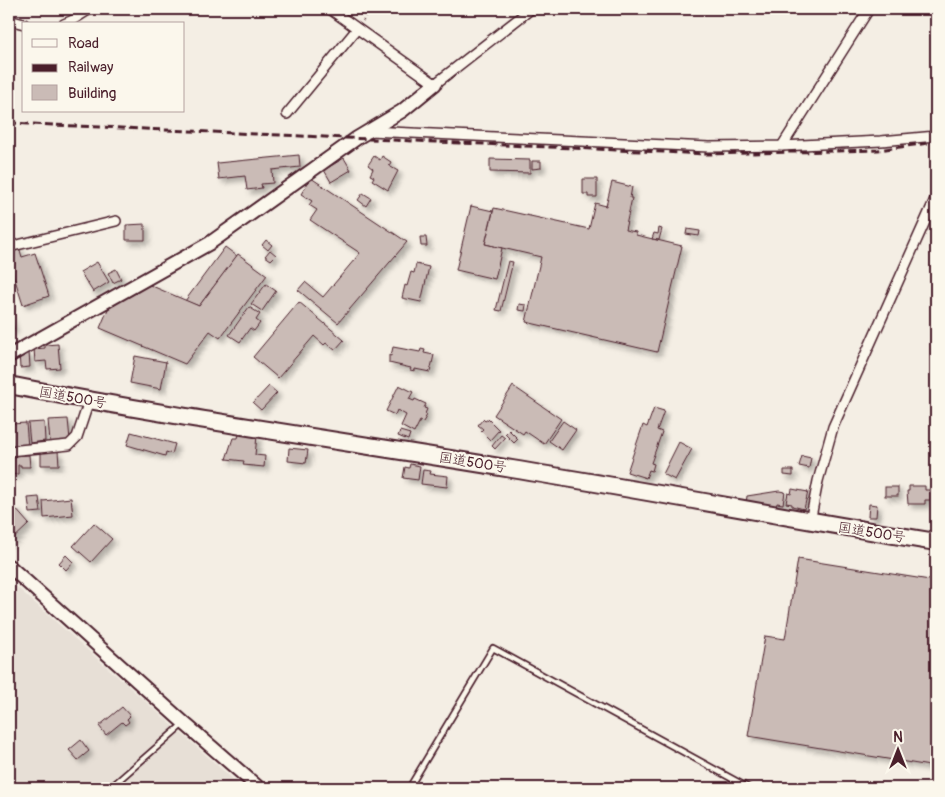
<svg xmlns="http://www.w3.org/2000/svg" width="945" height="797" viewBox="0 0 945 797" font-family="Pangolin,'Klee One',sans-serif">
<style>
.built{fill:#e7dfd6}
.building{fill:#cabbb6;stroke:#4a1f2b;filter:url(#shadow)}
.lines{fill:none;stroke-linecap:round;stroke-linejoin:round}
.lane-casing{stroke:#4a1f2b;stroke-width:8}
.street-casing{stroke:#4a1f2b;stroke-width:12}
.secondary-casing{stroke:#4a1f2b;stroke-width:16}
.highway-casing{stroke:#4a1f2b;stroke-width:20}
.path{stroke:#4a1f2b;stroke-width:2;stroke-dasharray:1 4;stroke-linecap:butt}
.lane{stroke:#fbf7ec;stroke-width:4.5}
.street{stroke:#fbf7ec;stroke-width:9}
.secondary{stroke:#fbf7ec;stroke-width:12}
.highway{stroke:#fbf7ec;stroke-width:16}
.rail{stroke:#4a1f2b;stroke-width:3;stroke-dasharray:8 4;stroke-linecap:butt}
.labels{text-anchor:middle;stroke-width:4;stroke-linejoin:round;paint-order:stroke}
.street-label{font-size:14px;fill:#4a1f2b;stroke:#fbf7ec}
</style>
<defs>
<filter id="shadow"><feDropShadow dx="4" dy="4" stdDeviation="2.5" flood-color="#0004"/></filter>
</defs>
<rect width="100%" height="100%" fill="#f4eee4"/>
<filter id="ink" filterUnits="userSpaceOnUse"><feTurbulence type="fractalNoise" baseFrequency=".02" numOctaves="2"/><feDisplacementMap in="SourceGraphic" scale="10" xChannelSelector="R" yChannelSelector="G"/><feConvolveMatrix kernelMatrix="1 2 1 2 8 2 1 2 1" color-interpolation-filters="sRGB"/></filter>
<g filter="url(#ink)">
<path class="built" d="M9,580l234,208h-234z"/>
<g class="building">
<path d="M299,155l1,12 -28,3 1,13 -12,1 1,4 -15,2 -2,-14 -26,3 -2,-16z"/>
<path d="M374,156l6,4 2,-4 9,6 -2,4 9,5 -10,19 -16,-10 2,-3 -4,-2 3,-6 -5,-4z"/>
<path d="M344,158l7,12 -20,12 -7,-12z"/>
<path d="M490,159l40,1v13l-40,-1z"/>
<path d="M532,161h9v7l-9,1z"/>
<path d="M311,178l96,64 -69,81 -40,-33 7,-8 18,15 37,-44 -50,-33 7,-10 -8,-5 3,-4 -11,-7z"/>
<path d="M583,179h14v18h-9v-3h-5z"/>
<path d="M612,182l20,5 -2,11h2l-7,32 11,2v3l46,11 -25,106 -131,-30 15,-65 -56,-13 9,-36 95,21 6,-26 11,3z"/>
<path d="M363,193l8,5 -5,8 -8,-6z"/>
<path d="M471,206l22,5 -8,33 17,4 -7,31 -39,-9z"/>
<path d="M145,224v16h-19v-15z"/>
<path d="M659,228l3,1 -3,11 -7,-1 2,-6 4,1z"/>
<path d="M687,229l13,2 -1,5 -13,-2z"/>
<path d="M420,237h6l1,9h-6z"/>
<path d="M266,240l6,5 -4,5 -6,-5z"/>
<path d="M19,247l3,10 13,-4 14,43 -26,9 -14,-44v-11z"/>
<path d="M225,247l12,9 -38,50 -14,-5z"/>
<path d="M270,250l6,5 -5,5 -6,-4z"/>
<path d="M238,254l29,21 -47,63 -10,-7 -25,33 -85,-36 8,-19 37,-26 54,23z"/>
<path d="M508,261l5,1 -12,49 -5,-1z"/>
<path d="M97,262l12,20 -16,10 -13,-20z"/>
<path d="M416,264l13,3 -8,35 -19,-4 3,-13 2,1 4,-14 3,1z"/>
<path d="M116,269l5,10 -8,4 -5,-10z"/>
<path d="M266,284l10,7 -14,20 -11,-7z"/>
<path d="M299,302l45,38 -9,10 -9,-7 -2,2 -10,-9 -36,42 -25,-21z"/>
<path d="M519,304l7,1 -1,6 -7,-1z"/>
<path d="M249,307l11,7 -4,6 4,3 -6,8 -4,-3 -10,14 -11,-7z"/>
<path d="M9,313l5,16 -5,2z"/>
<path d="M58,344l2,24 -13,1 -1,-8 -11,1 -1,-13 11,-1v-3z"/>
<path d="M393,347l27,5 1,-3 4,1 -1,3 10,2 -4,17 -15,-3v2l-5,-1 1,-2 -22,-5v-8l2,1z"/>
<path d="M19,352h10l1,15 -10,1z"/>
<path d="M135,356l31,6 -5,27 -31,-6z"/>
<path d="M399,385l14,7 -4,7 5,2 1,-2 11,5 -2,4 3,1 -2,5 2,1 -4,7 -3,-1 -6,12 -13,-7 5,-11 -9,-5 -2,5 -9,-4z"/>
<path d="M269,386l8,7 -16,17 -8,-7z"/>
<path d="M513,386l48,33 -17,25 -19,-13 -2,3 -29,-19z"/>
<path d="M654,408l10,3 -7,19 5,2 -11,31 3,1 -2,7 -3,-1 -3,8 -19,-6 16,-47 4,2z"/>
<path d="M68,419l2,21 -20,2 -2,-22z"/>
<path d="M483,419l2,2 3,-2 11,11 -9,10 -9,-9 2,-2 -5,-4z"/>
<path d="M563,421l13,9 -14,20 -13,-9z"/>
<path d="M44,422l1,19 -15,2 -2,-20z"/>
<path d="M26,423l2,24 -16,1 -2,-24z"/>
<path d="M509,430l9,9 -4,4 -9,-9z"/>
<path d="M400,431l10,3 -2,6 -10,-4z"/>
<path d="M131,432l44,12 -3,10 -6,-2 -1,4 -38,-11z"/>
<path d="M239,434l18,2 -2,19 10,1 -1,11 -21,-2 1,-4 -18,-2 7,-21h5z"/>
<path d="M501,435l4,3 -10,11 -3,-3z"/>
<path d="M679,442l13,7 -17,31 -12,-6z"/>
<path d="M289,448l19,2 -2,13 -18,-2z"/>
<path d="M58,451l1,14h-18v-13z"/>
<path d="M29,455l1,12h-9v-2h-3v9l-9,1v-19z"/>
<path d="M802,456l9,2 -2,10 -10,-2z"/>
<path d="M410,464l10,2 -2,14 -15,-2 2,-11 4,1z"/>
<path d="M423,470l8,1 -1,3 18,2 -1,11 -26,-3z"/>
<path d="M784,470h9v6l-9,-1z"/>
<path d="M909,486h16v4h6v10h-6v4h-17l-1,-13h2z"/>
<rect x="885" y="487" width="13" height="9"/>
<path d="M792,489l16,3 -4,17 -12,-3v-2l-6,-1 2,-10 3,1z"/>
<path d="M779,491l6,1 -2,12 -6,-1 -1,5 -30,-5 1,-7z"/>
<path d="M39,497l2,15 -11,1 -2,-15z"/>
<path d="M71,498l2,17 -29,3 -1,-17z"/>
<path d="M869,504l8,1 -1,12h-8z"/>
<path d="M14,507l15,17 -20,19v-31z"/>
<path d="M94,523l18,16 -21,23 -18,-16z"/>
<path d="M66,555l7,7 -7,8 -7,-7z"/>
<path d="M798,559l138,22v186l-188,-31 17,-100 20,3z"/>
<path d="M122,707l8,9 -3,3 2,3 -4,3 -3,-3 -16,13 -7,-9z"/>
<path d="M81,740l8,11 -11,9 -9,-10z"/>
</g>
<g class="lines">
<g class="lane-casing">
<g id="lane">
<path d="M110,788l72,-63"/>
<path d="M409,788l84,-140 256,140"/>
</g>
</g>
<g class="street-casing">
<g id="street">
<path d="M330,9l105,75 96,-75"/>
<path d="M9,20l15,4"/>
<path d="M64,24l7,-3 19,-12"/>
<path d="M287,114l70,-85"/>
<path d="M370,131l339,16 73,-1 99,-5 55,-5"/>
<path d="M782,146l87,-137"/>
<path d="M9,247l107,-26"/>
<path d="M9,451l60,-6 8,-8 12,-36"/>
<path d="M810,522l8,-41 15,-54 103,-230"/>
</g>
</g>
<g class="secondary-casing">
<g id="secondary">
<path d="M9,356l201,-113 147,-105 45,-27 33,-27"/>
<path d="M9,566l175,157 75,65"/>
</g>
</g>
<g class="highway-casing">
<path id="highway" d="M9,385c167,33 335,56 503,84 142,23 283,50 424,73"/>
</g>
<path class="path" d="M363,21l9,-12"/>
<use href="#lane" class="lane"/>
<use href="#street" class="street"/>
<use href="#secondary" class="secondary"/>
<use href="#highway" class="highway"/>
<path class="rail" d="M9,123l698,31 171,-4 58,-8"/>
</g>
</g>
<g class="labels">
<g class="street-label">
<text transform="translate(73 397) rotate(10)" y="5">国道500号</text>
<text transform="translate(473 462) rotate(9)" y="5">国道500号</text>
<text transform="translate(872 532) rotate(9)" y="5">国道500号</text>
</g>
</g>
<rect width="945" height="797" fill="none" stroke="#fbf7ec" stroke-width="30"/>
<rect x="15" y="15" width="915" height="767" fill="none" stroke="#4a1f2b" stroke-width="2" filter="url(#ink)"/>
<rect x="22" y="22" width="162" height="90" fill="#fbf7ec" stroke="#b4a19f"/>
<rect x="32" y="39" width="25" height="8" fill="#fbf7ec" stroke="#b4a19f"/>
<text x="68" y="48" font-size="15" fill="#4a1f2b">Road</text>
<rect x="32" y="64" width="25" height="8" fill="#4a1f2b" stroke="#b4a19f"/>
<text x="68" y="72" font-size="15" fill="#4a1f2b">Railway</text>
<rect x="32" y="85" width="25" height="15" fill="#cabbb6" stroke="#b4a19f"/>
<text x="68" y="98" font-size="15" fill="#4a1f2b">Building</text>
<g transform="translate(898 750)" stroke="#fbf7ec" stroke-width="4" paint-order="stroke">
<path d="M0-4L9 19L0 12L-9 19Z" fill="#4a1f2b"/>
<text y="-8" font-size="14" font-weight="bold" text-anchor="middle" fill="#4a1f2b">N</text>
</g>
</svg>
